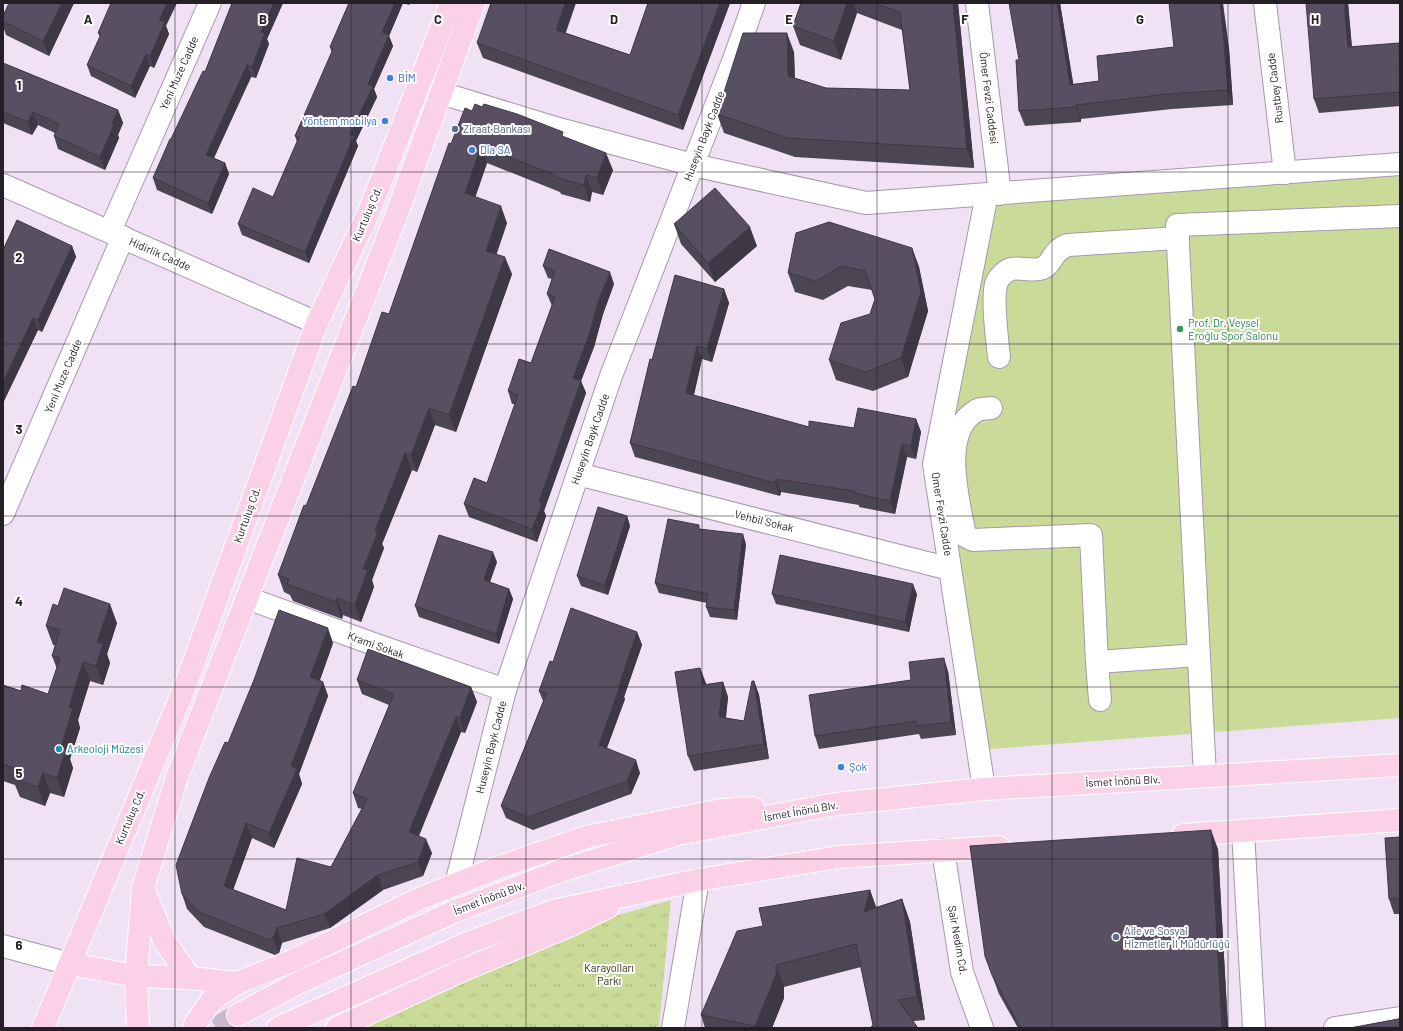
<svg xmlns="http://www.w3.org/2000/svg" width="1403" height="1031" viewBox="0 0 1403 1031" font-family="Barlow,sans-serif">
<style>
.grass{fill:url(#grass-tufts)}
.pitch{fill:#cadb99}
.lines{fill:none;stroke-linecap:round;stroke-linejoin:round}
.major-tunnel{stroke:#c7bacc;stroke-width:22;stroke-dasharray:22 11;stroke-linecap:butt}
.minor-casing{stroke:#a699ab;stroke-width:24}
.major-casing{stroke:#fff;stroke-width:24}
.minor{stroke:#fff;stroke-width:22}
.major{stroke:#fad1e6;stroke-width:22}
.wall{fill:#4c4554}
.shaded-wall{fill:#3e3845}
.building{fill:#585062;stroke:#3e3845}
.grid{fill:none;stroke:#252027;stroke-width:1;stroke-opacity:0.55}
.shop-dot{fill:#3f7fe0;stroke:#fff;stroke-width:1.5}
.service-dot{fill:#5c6f8a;stroke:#fff;stroke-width:1.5}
.leisure-dot{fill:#2e9e5b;stroke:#fff;stroke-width:1.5}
.culture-dot{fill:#0f9aa8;stroke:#fff;stroke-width:1.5}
.labels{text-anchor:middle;stroke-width:4;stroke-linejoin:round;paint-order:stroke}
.street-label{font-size:11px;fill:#252027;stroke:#fff}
.shop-label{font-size:11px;fill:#366cbe;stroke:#fff;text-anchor:start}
.service-label{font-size:11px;fill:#4e5e75;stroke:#fff;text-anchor:start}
.leisure-label{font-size:11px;fill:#27864d;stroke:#fff;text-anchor:start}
.culture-label{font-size:11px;fill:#0d838f;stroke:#fff;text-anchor:start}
.park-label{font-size:11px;fill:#2d350d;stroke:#fff}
.grid-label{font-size:13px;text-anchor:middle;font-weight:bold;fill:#252027;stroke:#fff;stroke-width:4;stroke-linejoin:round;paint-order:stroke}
</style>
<defs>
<pattern id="grass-tufts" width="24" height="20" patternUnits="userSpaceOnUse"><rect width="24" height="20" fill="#cadb99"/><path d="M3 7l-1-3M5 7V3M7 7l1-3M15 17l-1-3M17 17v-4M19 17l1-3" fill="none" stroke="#adbc84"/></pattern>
</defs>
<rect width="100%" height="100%" fill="#f0e1f5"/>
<path class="grass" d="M671,900l-12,128h-296l85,-47 93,-44z"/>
<path class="pitch" d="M1400,164v554l-422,32 -44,-286 53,-270z"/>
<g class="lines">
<path class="major-tunnel" d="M216,1028l22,-13"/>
<g class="minor-casing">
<g id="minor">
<path d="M977,3l23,191"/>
<path d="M1265,3l20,170"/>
<path d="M441,93l111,34 141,38 173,38 534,-39"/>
<path d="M3,185l314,138"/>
<path d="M110,231l100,-228"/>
<path d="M999,357c-2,-19 -7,-56 -3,-73 2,-6 9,-13 15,-15 9,-2 19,2 28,0 14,-2 11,-18 29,-24l110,-7"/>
<path d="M991,408c-5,1 -11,0 -15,3 -37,21 -17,91 -11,125l8,4 118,-5 6,127 3,38"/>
<path d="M578,474l372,95"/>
<path d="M3,514l120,-277"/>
<path d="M247,598l121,44 137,48"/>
<path d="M1097,662l102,-7"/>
<path d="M1205,776l-28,-551 223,-9"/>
<path d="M984,789l-50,-325 53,-270"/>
<path d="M1243,831l11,197"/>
<path d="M943,850l19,122 20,56"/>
<path d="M456,884l49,-194 106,-314 123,-317 20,-56"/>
<path d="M3,946l67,18"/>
<path d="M673,1028l25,-148"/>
<path d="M1335,1028l65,-10"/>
</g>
</g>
<g class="major-casing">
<g id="major">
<path d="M1183,835l217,-15"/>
<path d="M145,893l20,49 25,36"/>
<path d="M70,964l66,12 54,2 47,5 55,-22 127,-62 80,-32 91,-31 132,-26 31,-2"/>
<path d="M238,1015l60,-32 153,-70 106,-41 121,-38 158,-30 148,-15 416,-24"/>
<path d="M43,1028l141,-339 133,-366 51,-109 83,-211"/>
<path d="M138,1028l-2,-52 7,-88 34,-111 219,-561 78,-213"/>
<path d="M195,1028v-4l17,-24 25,-17"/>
<path d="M278,1028l192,-86 83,-31 145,-31 141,-23 160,-10"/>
<path d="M337,1028l124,-57 108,-45 39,-19"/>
</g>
</g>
<use href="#minor" class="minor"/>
<use href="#major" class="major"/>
</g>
<g class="wall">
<path d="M74,3l-25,53 -43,-21 -3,-9v-10z"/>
<path d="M232,3h51l-16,36 2,5 -13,34 -5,-1 -37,81 11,5 4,11 -17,40 -55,-24 -4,-12 18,-39 34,-67z"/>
<path d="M349,3h61l-1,2 -6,-2 -14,33 4,10 -19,43 3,8 -21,44 2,5 -49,117 -67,-28 -4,-11 35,-27 24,-55 -2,-6 37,-83 -2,-6z"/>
<path d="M648,3h82l-47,127 -200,-72 -6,-15 89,-10 64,22z"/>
<path d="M801,3h157l16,165 -179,-11 -71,-24 -7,-19 77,-62 1,26 31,10 84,2 -8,-60 -45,-17 -16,47 -41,-15 -7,-19z"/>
<path d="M1060,3l13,81 26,-3 130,-33 4,57 -61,4 -91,10v3l-56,4 -6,-15v-51z"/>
<path d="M1348,3l4,44 48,-3v62l-81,7 -5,-14z"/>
<path d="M166,26l3,8 -15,34 -4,-2 -15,32 -44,-22 -4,-11 13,-28 -2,-4z"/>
<path d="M3,63l115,47 5,13 -5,12 1,3 -14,32 -47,-21 -4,-13 1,-3 -17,-8 -6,10 -29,-12z"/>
<path d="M472,111l92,26 49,33 -10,25 -11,-3 -2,10 -29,-8 -1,-2 -73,-29 -12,34 32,26 -11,31 16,20 -56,158 -21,-7 -18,47 -5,-2 -30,74 2,4 -12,32 2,7 -13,35 -18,-7 -1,4 -49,-18 -3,-6 -6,-3 -6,-17 78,-188 33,-73 62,-170z"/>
<path d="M674,224l83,22 -42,36 -34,-38z"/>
<path d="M72,246l4,11 -34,75 -4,-2 -35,73v-153z"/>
<path d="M912,248l7,19 9,44 -20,66 -35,14 -37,-11 -7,-20 41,-46 5,-15 -3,-9 -24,-4 -25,14 -28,-8 -7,-19z"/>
<path d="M543,266l71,18 -11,30 -9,33 -13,34 5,12 -42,118 2,5 -9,26 -68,-25 -5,-13 23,-21 28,-79h-3l-4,-13 23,-28 21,-57 -5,-12 5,-15 -4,-1z"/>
<path d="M724,289l5,14 -17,59 -10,-3 -8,36 115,32 45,1 62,-9 5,13 -5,27 -9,-2 -12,57 -36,-7v-2l-78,-13 -1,4 -145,-39 -5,-14 22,-83z"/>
<path d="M627,516l3,10 -22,69 -27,-9 -4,-10z"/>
<path d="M701,529l45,15 -9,76 -27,-3 -4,-10 1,-4 -48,-10 -4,-10z"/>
<path d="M497,562l-7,20 19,7 4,10 -14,45 -80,-27 -4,-11z"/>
<path d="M772,594h145l-8,38 -133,-28z"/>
<path d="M117,623l-10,31 3,9 -7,22 -13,-4 -12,39 2,8 -10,31 3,9 -9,29 -14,-4 -5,13 -25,-9 -5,-12 -12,-4v-96l18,6 27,3 9,-25 -5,-13 3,-11h-2l-7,-19z"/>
<path d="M637,632l5,13 -18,52 1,2 -18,49 33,25 -9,21 -98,36 -27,-12 -5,-12 42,-105 -4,-10 14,-29z"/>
<path d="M333,643l-13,37 3,2 5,14 -29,78 3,10 -28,64 -22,-10 -19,52 53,20 45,-43 31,-58 -4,-1 -5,-15 36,-88 -27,-11 -5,-14 114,7 6,15 -12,31 -4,-1 -42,104 13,17 -9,23 -40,14 -53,38 -48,15 -3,10 -4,2 -71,-28 -17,-18 -5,-15 46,-151z"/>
<path d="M700,668l6,17 17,-3 5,15 -2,21 18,3 10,-40 5,14 10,64 -75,12 -6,-15z"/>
<path d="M948,671l8,64 -35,4 -2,-5 -100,15 -4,-13 96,-56z"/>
<path d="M1400,837v77h-6l-5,-15z"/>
<path d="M1218,849l10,179h-210l-19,-34 -14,-38z"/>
<path d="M870,890l6,17 26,-8 8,23 15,98 -52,5 -12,-58 -77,20v11l-12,30h-67l-4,-13 62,-89z"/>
</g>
<g class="shaded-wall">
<path d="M62,3h12l-25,53 -6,-15z"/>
<path d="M167,3h10l-11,23 3,8 -15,34 -4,-12 9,-36z"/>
<path d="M274,3h9l-16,36 2,5 -13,34 -4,-11 9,-35z"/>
<path d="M395,3h8l-14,33 4,10 -19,43 3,8 -21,44 2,5 -49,117 -4,-11 45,-118 18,-50 14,-52z"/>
<path d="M565,3h11l-14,41 -6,-14z"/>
<path d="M720,3h10l-47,127 -5,-15z"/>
<path d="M847,3h6l4,10 -16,47 -7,-19z"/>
<path d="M953,3h5l16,165 -7,-19z"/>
<path d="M1057,3h3l16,97 -6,-15z"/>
<path d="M1220,3h3l6,45 4,57 -5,-15z"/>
<path d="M1344,3h4l5,58 -5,-14z"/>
<path d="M787,33l7,19 1,43 -7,-19z"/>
<path d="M146,54l4,12 -15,32 -4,-12z"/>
<path d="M247,65l4,12 -41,89 -4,-11z"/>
<path d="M1076,105l5,14v3l-5,-15z"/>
<path d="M118,110l5,13 -5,12 1,3 -14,32 -5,-13 12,-33z"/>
<path d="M33,112l5,13 -6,10 -4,-13z"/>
<path d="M481,146l6,17 -16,47 -6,-17z"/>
<path d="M606,153l7,17 -10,25 -6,-17z"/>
<path d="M225,163l4,11 -17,40 -4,-11z"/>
<path d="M586,175l6,17 -2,10 -6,-17z"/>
<path d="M501,206l6,17 -15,45 -6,-17z"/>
<path d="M750,227l7,19 -42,36 -7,-19z"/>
<path d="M72,246l4,11 -34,75 -4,-12z"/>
<path d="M912,248l7,19 9,44 -20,66 -7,-19z"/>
<path d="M505,257l7,17 -56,158 -7,-17z"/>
<path d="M610,272l4,12 -11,30 -9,33 -13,34 5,12 -42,118 2,5 -9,26 -5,-13 7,-27 34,-124 25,-76z"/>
<path d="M724,289l5,14 -17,59 -5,-13z"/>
<path d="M33,318l5,12 -35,73v-20z"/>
<path d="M697,346l5,13 -11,48 -5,-14z"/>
<path d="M429,408l6,17 -18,47 -6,-17z"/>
<path d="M916,419l5,13 -5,27 -5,-13z"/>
<path d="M902,444l5,13 -12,57 -5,-13z"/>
<path d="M405,453l7,17 -30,74 2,4 -12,32 2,7 -13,35 -6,-17 8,-36 12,-38z"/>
<path d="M776,479l5,13 -1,4 -5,-13z"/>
<path d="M627,516l3,10 -22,69 -3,-10z"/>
<path d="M743,534l3,10 -9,76 -3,-10z"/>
<path d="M493,552l4,10 -10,28 -3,-10z"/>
<path d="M913,584l4,10 -8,38 -4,-10z"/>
<path d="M509,589l4,10 -14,45 -3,-10z"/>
<path d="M337,598l6,17 -1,4 -6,-17z"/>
<path d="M110,604l7,19 -10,31 3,9 -7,22 -7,-19 1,-24z"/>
<path d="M328,628l5,15 -17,48 -6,-14z"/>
<path d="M637,632l5,13 -18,52 1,2 -22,59 -4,-13z"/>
<path d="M944,658l4,13 8,64 -5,-13z"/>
<path d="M83,662l7,19 -12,39 2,8 -10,31 3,9 -9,29 -7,-19 4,-31 8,-40z"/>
<path d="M700,668l6,15 2,17 -5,-15z"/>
<path d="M754,681l5,14 10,64 -5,-15z"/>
<path d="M323,682l5,14 -29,78 3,10 -28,64 -5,-15 22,-67z"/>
<path d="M723,682l5,15 -4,35 -5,-15z"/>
<path d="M471,687l6,15 -12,31 -5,-15z"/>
<path d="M456,717l5,15 -47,115 -5,-15z"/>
<path d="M636,760l4,13 -9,21 -4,-13z"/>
<path d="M43,773l7,20 -5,13 -7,-19z"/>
<path d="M246,823l6,15 -23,63 -5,-15z"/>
<path d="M1211,830l7,19 10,179h-6z"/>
<path d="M426,839l6,14 -9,23 -5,-14z"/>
<path d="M378,875l5,15 -53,38 -6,-14z"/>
<path d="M870,890l8,23 -14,-1z"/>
<path d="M902,899l8,23 15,98 -8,-23z"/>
<path d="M277,928l5,15 -3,10 -6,-15z"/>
<path d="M776,965l8,22v11l-12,30h-16l-1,-2z"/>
</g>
<g class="building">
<path d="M9,3h53l-19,38 -40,-20v-5z"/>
<path d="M111,3h56l-8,17 6,2 -15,34 -4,-2 -15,32 -44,-21 14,-31 -3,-1z"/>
<path d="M232,3h42l-13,29 4,1 -13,34 -5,-2 -41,90 19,8 -17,40 -55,-25 17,-39h1l32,-68 2,1z"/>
<path d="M349,3h46l-13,29 7,3 -21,49 5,2 -23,48 4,2 -49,116 -67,-28 15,-36 20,9 26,-60 -4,-1 38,-87 -3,-2z"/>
<path d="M491,3h74l-9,27 74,25 18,-52h72l-42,112 -201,-72z"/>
<path d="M801,3h46l-13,38 -41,-15z"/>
<path d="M874,3h79l14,146 -179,-11 -71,-24 26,-81h44l1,43 38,12 84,2 -10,-78z"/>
<path d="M1009,3h48l13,82 29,-4 -2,-25 77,-9 -5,-44h51l3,30 5,57 -61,4 -91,11v2l-57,4 -3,-51h3z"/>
<path d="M1306,3h38l4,44 51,-4 1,49 -86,7z"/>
<path d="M3,63l115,47 -6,14 2,1 -14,32 -46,-21 5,-12 -26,-12 -5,10 -25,-10z"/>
<path d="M475,104l7,3 2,-3 33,10 46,18 -1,4 44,17 -9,25 -11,-3 -2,10 -29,-8v-2l-74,-29 -16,47 36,13 -15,45 19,6 -56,158 -20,-7 -18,47 -6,-2 -30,78 3,1 -15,37 5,1 -13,35 -18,-7 -1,4 -49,-18 2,-5 -11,-4 26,-70 2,1 47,-120 3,1 26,-75 7,2 60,-171 2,1 14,-36 7,3z"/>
<path d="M715,188l35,39 -42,36 -34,-39z"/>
<path d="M17,220l55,26 -34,74 -5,-2 -30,65v-133z"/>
<path d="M829,222l83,26 9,44 -20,66 -35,14 -37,-12 12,-37 29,-9 5,-15 -10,-28 -24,-5 -25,15 -28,-8 8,-40z"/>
<path d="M549,249l61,23 -12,30 -9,33 -16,43 8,3 -42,121 3,2 -10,25 -68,-25 10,-26 13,5 31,-88 -10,-4 11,-32 12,4 24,-66 -8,-3 8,-24 -12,-4z"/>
<path d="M675,275l49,14 -17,60 -10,-3 -11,47 123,34v-6l45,7 4,-20 58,11 -5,27 -9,-2 -12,57 -36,-8 1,-2 -79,-12 -1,4 -145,-40 20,-84 2,1z"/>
<path d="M598,507l29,9 -22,69 -28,-9z"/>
<path d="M668,519l31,6v4l44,5 -9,76 -28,-3 2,-13 -53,-11z"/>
<path d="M439,535l54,17 -9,28 25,9 -13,45 -81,-28z"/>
<path d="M780,555l133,29 -8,38 -133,-28z"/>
<path d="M64,588l46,16 -13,38 6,2 -7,22 -13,-4 -14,45 4,1 -12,39 5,2 -9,29 -14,-5 -5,14 -25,-9 3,-9 -13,-5v-79l18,6 1,-6 26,9 12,-36 -8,-2 8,-26 -14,-4 7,-22 5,2z"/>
<path d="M571,608l66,24 -18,54h1l-21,59 37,15 -9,21 -99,36 -27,-11 46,-113 -8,-2 11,-30 3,1z"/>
<path d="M279,610l49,18 -18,49 13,5 -32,84 6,3 -28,64 -23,-10 -22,63 62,24 11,-52 34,9 36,-68 -14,-6 41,-99 -37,-14 11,-31 103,38 -11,31 -4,-1 -47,115 17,7 -8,23 -40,13 -54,39 -47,14 -4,10 -4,2 -70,-28 -17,-18 -6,-29 33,-87 16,-36 3,1 26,-63z"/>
<path d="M944,658l7,64 -35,4v-5l-101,15 -6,-41 102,-15 -2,-18z"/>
<path d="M700,668l3,17 20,-3 -4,35 25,4 8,-40h2l10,63 -76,12 -13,-84z"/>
<path d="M1211,830l11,198h-200l-3,-3 -27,-50 -7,-19 -15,-110z"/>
<path d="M1400,837v62h-11l-4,-61z"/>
<path d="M870,890l-6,22 38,-13 15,98 -19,3 20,28h-48l3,-3 -17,-81 -80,21v10l-21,51 -54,-11 36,-84 26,-5 -4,-18z"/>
<path d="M1400,1018v10h-50l48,-9z"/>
</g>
<path class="grid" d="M175,3v1025M351,3v1025M526,3v1025M702,3v1025M877,3v1025M1052,3v1025M1228,3v1025M3,172h1397M3,344h1397M3,516h1397M3,687h1397M3,859h1397"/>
<g class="shop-dot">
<circle cx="390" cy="78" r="4"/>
<circle cx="385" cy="121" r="4"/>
<circle cx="472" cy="150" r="4"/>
<circle cx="841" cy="767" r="4"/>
</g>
<g class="service-dot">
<circle cx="455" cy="129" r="4"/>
<circle cx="1116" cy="937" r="4"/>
</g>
<circle class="leisure-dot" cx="1180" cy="329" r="4"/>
<circle class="culture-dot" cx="59" cy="749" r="4"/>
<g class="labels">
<g class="street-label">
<text transform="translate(179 73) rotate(-66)" y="4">Yeni Muze Cadde</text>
<text transform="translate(1275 88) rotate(-97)" y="4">Rustbey Cadde</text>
<text transform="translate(989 98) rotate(83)" y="4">Ömer Fevzi Caddesi</text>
<text transform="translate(704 136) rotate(-69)" y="4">Huseyin Bayk Cadde</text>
<text transform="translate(367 214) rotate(-67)" y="4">Kurtuluş Cd.</text>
<text transform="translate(160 254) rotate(24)" y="4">Hidirlik Cadde</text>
<text transform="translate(63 376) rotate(-67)" y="4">Yeni Muze Cadde</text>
<text transform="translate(590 439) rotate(-71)" y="4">Huseyin Bayk Cadde</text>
<text transform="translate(942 514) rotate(81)" y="4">Omer Fevzi Cadde</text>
<text transform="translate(247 515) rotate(-70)" y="4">Kurtuluş Cd.</text>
<text transform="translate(764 521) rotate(14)" y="4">Vehbil Sokak</text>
<text transform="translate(376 645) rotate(20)" y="4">Krami Sokak</text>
<text transform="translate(491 747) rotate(-76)" y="4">Huseyin Bayk Cadde</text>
<text transform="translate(1123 781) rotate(-3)" y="4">İsmet İnönü Blv.</text>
<text transform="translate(801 811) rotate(-10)" y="4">İsmet İnönü Blv.</text>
<text transform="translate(130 817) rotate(-67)" y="4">Kurtuluş Cd.</text>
<text transform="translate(489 898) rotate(-21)" y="4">İsmet İnönü Blv.</text>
<text transform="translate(958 940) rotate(80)" y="4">Şair Nedim Cd.</text>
</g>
<g class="shop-label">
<text x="398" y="82">BİM</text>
<text x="377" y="125" text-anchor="end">Yöntem mobilya</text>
<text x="480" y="154">Dia SA</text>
<text x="849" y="771">Şok</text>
</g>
<g class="service-label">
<text x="463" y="133">Ziraat Bankası</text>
<text x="1124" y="935">Aile ve Sosyal<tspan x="1124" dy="13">Hizmetler İl Müdürlüğü</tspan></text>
</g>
<g class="leisure-label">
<text x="1188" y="327">Prof. Dr. Veysel<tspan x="1188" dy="13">Eroğlu Spor Salonu</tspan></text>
</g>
<g class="culture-label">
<text x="67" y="753">Arkeoloji Müzesi</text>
</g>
<g class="park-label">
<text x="609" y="972">Karayolları<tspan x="609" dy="13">Parkı</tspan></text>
</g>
</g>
<g class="grid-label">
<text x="88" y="24">A</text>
<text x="263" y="24">B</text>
<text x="438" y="24">C</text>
<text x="614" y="24">D</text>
<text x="789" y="24">E</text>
<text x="965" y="24">F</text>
<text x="1140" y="24">G</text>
<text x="1315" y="24">H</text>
<text x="19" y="90">1</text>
<text x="19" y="262">2</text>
<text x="19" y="434">3</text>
<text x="19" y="606">4</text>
<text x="19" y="778">5</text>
<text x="19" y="950">6</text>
</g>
<rect width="1403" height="1031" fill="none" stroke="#252027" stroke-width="8"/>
</svg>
